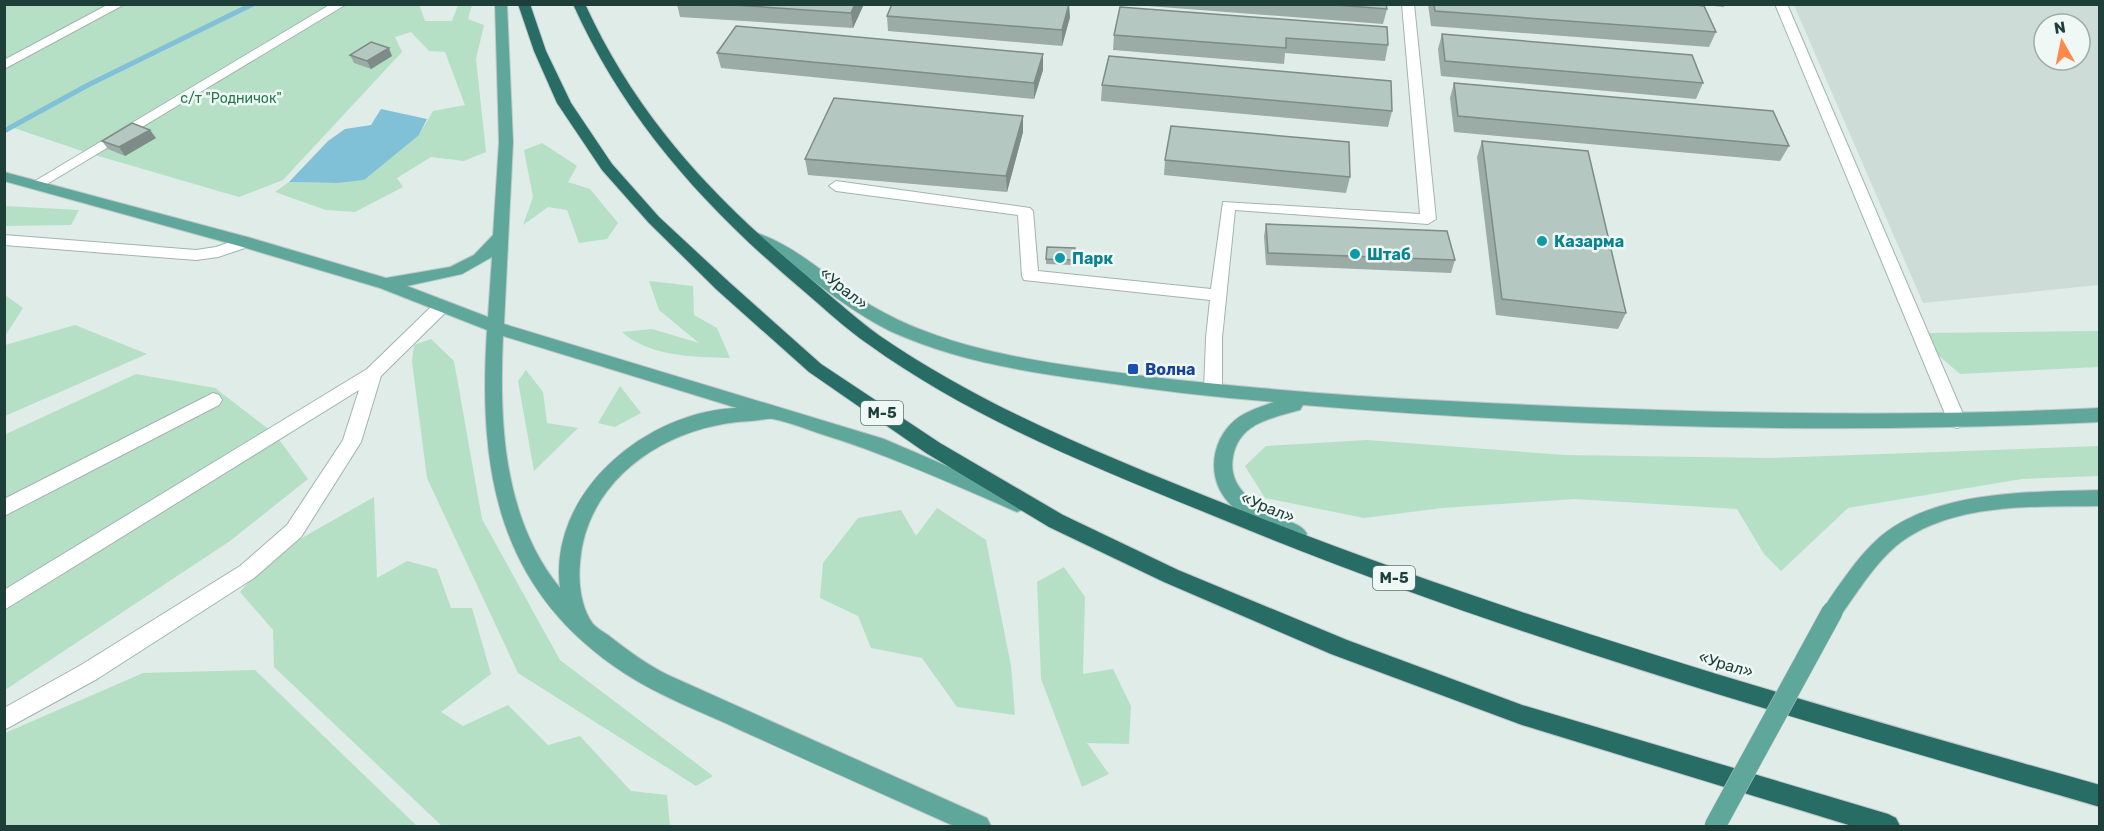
<svg xmlns="http://www.w3.org/2000/svg" width="2104" height="831" viewBox="0 0 2104 831" font-family="Rubik,sans-serif">
<style>
.built{fill:#cddcd7;fill-rule:evenodd}
.green{fill:#b5e0c5}
.water{fill:#81c1d8}
.lines{fill:none;stroke-linecap:round;stroke-linejoin:round}
.stream{stroke:#81c1d8;stroke-width:5}
.minor-casing{stroke:#a1b4b0;stroke-width:2}
.major-casing{stroke:#c0c9c8;stroke-width:2}
.highway-casing{stroke:#c0c9c8;stroke-width:2}
.minor{fill:#fff;fill-rule:evenodd}
.major{fill:#5fa79b;fill-rule:evenodd}
.highway{fill:#276d66;fill-rule:evenodd}
.major-bridge-casing{stroke:#c0c9c8;stroke-width:22;stroke-linecap:butt}
.major-bridge{stroke:#5fa79b;stroke-width:21}
.wall{fill:#9baba6}
.shaded-wall{fill:#7e8b87}
.building{fill:#b4c7c1;stroke:#7e8b87;stroke-width:1.5}
.culture-dot{fill:#0f9aa8;stroke:#f0f8f5;stroke-width:2}
.transit-dot{fill:#1a4fb4;stroke:#f0f8f5;stroke-width:2}
.labels{text-anchor:middle;stroke-width:5;stroke-linejoin:round;paint-order:stroke}
.far-park-label{font-size:14px;fill:#24794e;stroke:#f0f8f5}
.shield{fill:#f0f8f5;stroke:#5d7671;stroke-width:1.5}
.shield-label{font-size:15px;font-weight:bold;fill:#1e3e39}
.culture-label{font-size:16px;font-weight:bold;fill:#0d838f;stroke:#f0f8f5;text-anchor:start}
.street-label{font-size:16px;fill:#1e3e39;stroke:#f0f8f5}
.transit-label{font-size:16px;font-weight:bold;fill:#164399;stroke:#f0f8f5;text-anchor:start}
</style>
<rect width="100%" height="100%" fill="#dfece8"/>
<path class="built" d="M1794,5h305v280l-176,18zM2044,24h36v36h-36z"/>
<g class="green">
<path d="M419,4l6,17h27l6,-16h14l-4,14 16,6 -8,34 10,93 -22,9 -33,-4 -34,21 6,9 -48,25 -29,-2 -51,-18 14,-10 48,1 82,-48 14,-24 32,-6 -20,-53 -16,-1 -18,-19 -16,5 7,15 -119,128 -44,17 -151,-44 -83,-28 -1,-120z"/>
<path d="M542,143l35,23 -9,16 22,7 28,34 -11,16 -28,4 -12,-33 -19,-3 -25,18 10,-28 -9,-47z"/>
<path d="M4,206h1l74,4 -8,15 -66,1z"/>
<path d="M649,281l44,5 1,29 23,13 13,30c-35,-1 -80,-1 -108,-26l30,-3 47,14 -40,-33z"/>
<path d="M5,295l18,13 -18,28z"/>
<path d="M75,325l72,29 -142,62v-71z"/>
<path d="M2099,331v36l-139,7 -31,-27 -1,-14z"/>
<path d="M431,339l23,22 28,158 78,141 153,116 -17,10 -178,-113 -91,-195 -15,-116 2,-17z"/>
<path d="M526,370l17,22 4,31 31,5 -44,43 -16,-90z"/>
<path d="M136,374l79,14 60,46 33,45 -78,62 -225,149 -1,-255z"/>
<path d="M620,386l21,27 -26,14 -17,-4z"/>
<path d="M1367,440l198,15 206,3 328,-12v30l-77,3 -174,29 -67,63 -17,-17 -27,-45 -162,-10 -133,9 -78,10 -99,-20 -20,-32 21,-20z"/>
<path d="M374,497l3,81 30,-17 30,8 14,39h21l19,66 -50,38 22,14 45,-21 40,40 32,-9 51,55 36,4 3,31h-228l-168,-159 -1,-37 -33,-38 32,-37z"/>
<path d="M937,508l49,32 25,126 4,49 -58,-8 -35,-49 -51,-10 -13,-32 -38,-18 3,-35 35,-45 43,-8 15,26z"/>
<path d="M1064,567l21,30 -2,77 30,-5 18,37 -2,38 -42,-1 22,31 -27,13 -41,-108 -4,-97z"/>
<path d="M255,670l162,156h-412v-93l138,-60z"/>
</g>
<path class="water" d="M381,109l46,10 -8,16 -55,45 -27,3 -48,-1 39,-41 17,-12 26,-4z"/>
<g class="lines">
<path class="stream" d="M4,131l84,-46 165,-81"/>
<g class="minor-casing">
<g id="minor">
<path d="M109,4h16l-121,65v-9z"/>
<path d="M331,4l14,1 -303,182 -5,1 -7,-4z"/>
<path d="M1402,4h12l22,215 -8,5 -193,-14 -13,128v52l-3,5 -6,1 -6,-1 -3,-5 2,-52 4,-38 -186,-20 -2,-4 -4,-61 -182,-24 -7,-5 7,-5 194,27 3,3 5,60 173,18 12,-87 197,12z"/>
<path d="M1775,4h12l179,417 -3,5 -6,2 -6,-2 -3,-5z"/>
<path d="M4,235l192,15 20,-3 29,-10 8,5 -2,4 -33,11 -22,3 -192,-15z"/>
<path d="M442,300l6,2 2,4 -2,4 -67,66 -20,66 -60,95 -47,41 -157,101 -93,51v-22l77,-43 159,-99 47,-41 56,-85 16,-50 -355,220v-20l363,-221 69,-67z"/>
<path d="M213,393l6,2 3,5 -3,5 -215,111v-17z"/>
</g>
</g>
<g class="major-casing">
<g id="major">
<path d="M495,4h12l6,138 -9,182 380,115 140,60 3,5 -3,5 -7,3 -7,-3c-62,-27 -124,-55 -189,-75 -15,-5 -32,-12 -48,-15 -6,-1 -15,2 -22,2 -81,3 -165,56 -171,142 -2,20 1,45 13,61 4,4 10,8 15,11 19,15 38,29 60,40l319,143 4,8h-37c-72,-32 -144,-64 -216,-97 -38,-18 -79,-33 -114,-56 -127,-83 -146,-202 -137,-343l-107,-42 -141,-42 -235,-65v-9l247,66 135,40 64,-11 24,-12 19,-20 6,-93zM492,257l-4,60 -81,-31 55,-12zM503,336l234,72c-90,3 -189,84 -177,180 -57,-70 -61,-166 -57,-252z"/>
<path d="M754,232c39,12 72,43 105,66 34,22 69,36 108,47 58,16 118,23 177,31 101,12 203,20 304,25 218,11 434,18 652,7v14c-266,13 -533,5 -797,-17l-3,5c-27,8 -61,12 -67,47 -6,33 26,50 51,62 9,4 19,7 23,15l-3,6 -7,2c-23,-8 -52,-21 -68,-39 -24,-26 -18,-66 10,-86 11,-7 23,-11 35,-15 -61,-5 -121,-12 -181,-21 -68,-9 -140,-21 -203,-50 -37,-18 -68,-45 -102,-68 -12,-9 -26,-15 -39,-22l-3,-4 3,-4z"/>
<path d="M2100,490v16c-67,1 -150,-4 -204,40 -23,20 -40,48 -57,72l-7,3 -7,-3 -3,-6c6,-12 15,-24 23,-35 10,-14 22,-29 36,-41 56,-46 150,-44 219,-46z"/>
</g>
</g>
<g class="highway-casing">
<g id="highway">
<path d="M518,4h12l16,47 25,52 41,61 47,53 70,65 92,82 119,79 123,72 115,55 169,70 175,65 366,109 8,4 4,8h-48l-330,-101 -191,-71 -167,-72 -115,-55 -123,-74 -117,-81 -92,-82 -68,-67 -47,-53 -45,-67 -23,-52z"/>
<path d="M573,4h12c54,118 135,201 234,282 20,17 40,35 61,50 106,73 230,122 348,169 284,114 578,197 872,280v22c-297,-86 -595,-171 -881,-289 -120,-49 -246,-98 -351,-174 -22,-15 -42,-34 -62,-51 -98,-82 -180,-171 -233,-289z"/>
</g>
</g>
<use href="#minor" class="minor"/>
<use href="#major" class="major"/>
<use href="#highway" class="highway"/>
<g class="major-bridge-casing">
<path id="major-bridge" d="M1715,826l117,-214"/>
</g>
<use href="#major-bridge" class="major-bridge"/>
</g>
<g class="wall">
<path d="M677,4h187l-11,24 -173,-11z"/>
<path d="M1122,4h264l1,5 -4,15z"/>
<path d="M1428,4h260l28,28 -7,15 -278,-21z"/>
<path d="M1694,4h31l-1,3z"/>
<path d="M1120,7l268,38 -3,16 -100,-8 -1,11 -171,-14 1,-15z"/>
<path d="M887,16l183,1 -8,29 -174,-15z"/>
<path d="M1442,34l261,49 -7,16 -255,-23 -3,-27z"/>
<path d="M717,53l326,1v16l-9,29 -313,-31z"/>
<path d="M350,55l42,1 -21,13 -17,-6z"/>
<path d="M1454,83l335,63 -9,15 -326,-29 -4,-34z"/>
<path d="M1102,85l290,26 -4,16 -287,-26z"/>
<path d="M1023,116v16l-16,60 -199,-17 -3,-16z"/>
<path d="M156,138l-31,18 -17,-7 -6,-8z"/>
<path d="M1482,141l144,172 -8,16 -122,-14 -19,-158z"/>
<path d="M1165,160l185,17 -4,16 -182,-18z"/>
<path d="M1266,224l189,36 -4,13 -185,-8 -2,-29z"/>
<path d="M1075,248l-2,17 -27,-1v-5z"/>
</g>
<g class="shaded-wall">
<path d="M855,4h9l-11,24 -2,-15z"/>
<path d="M1069,4l1,13 -8,29v-16z"/>
<path d="M389,48l3,8 -21,13 -4,-8z"/>
<path d="M1043,54v16l-9,29v-16z"/>
<path d="M1023,116v16l-16,60 -1,-16z"/>
<path d="M150,130l6,8 -31,18 -6,-9z"/>
</g>
<g class="building">
<path d="M720,4h135l-4,9z"/>
<path d="M892,4h177l-7,26 -175,-14z"/>
<path d="M1324,4h62l1,5z"/>
<path d="M1434,4h254l16,2 12,26 -281,-21z"/>
<path d="M1120,7l267,20 1,18 -102,-7v10l-172,-13z"/>
<path d="M736,26l307,28 -9,29 -317,-30z"/>
<path d="M1442,34l250,21 11,28 -258,-22z"/>
<path d="M371,42l18,6 -22,13 -17,-6z"/>
<path d="M1109,56l282,25 1,30 -290,-26z"/>
<path d="M1454,83l319,28 16,35 -331,-30z"/>
<path d="M834,98l189,18 -17,60 -201,-17z"/>
<path d="M132,123l18,7 -31,17 -17,-6z"/>
<path d="M1171,126l178,16 1,35 -185,-17z"/>
<path d="M1482,141l106,10 38,162 -124,-14z"/>
<path d="M1266,224l181,7 8,29 -187,-7z"/>
<path d="M1047,247l28,1 -2,12 -27,-1z"/>
</g>
<g class="culture-dot">
<circle cx="1542" cy="241" r="6"/>
<circle cx="1355" cy="254" r="6"/>
<circle cx="1060" cy="258" r="6"/>
</g>
<rect class="transit-dot" x="1127" y="363" width="12" height="12" rx="3"/>
<g class="labels">
<g class="far-park-label">
<text x="231" y="103">с/т "Родничок"</text>
</g>
<g class="shield">
<rect x="861" y="401" width="42" height="24" rx="4.5"/>
<rect x="1373" y="566" width="42" height="24" rx="4.5"/>
</g>
<g class="shield-label">
<text x="882" y="418">М-5</text>
<text x="1394" y="583">М-5</text>
</g>
<g class="culture-label">
<text x="1554" y="247">Казарма</text>
<text x="1367" y="260">Штаб</text>
<text x="1072" y="264">Парк</text>
</g>
<g class="street-label">
<text transform="translate(844 288) rotate(39)" y="6">«Урал»</text>
<text transform="translate(1268 507) rotate(22)" y="6">«Урал»</text>
<text transform="translate(1726 664) rotate(17)" y="6">«Урал»</text>
</g>
<g class="transit-label">
<text x="1145" y="375">Волна</text>
</g>
</g>
<rect width="2104" height="831" fill="none" stroke="#1e3e39" stroke-width="12"/>
<g transform="translate(2062 42) rotate(351)"><circle r="28" fill="#f0f8f5" stroke="#9caeaa" stroke-width="1.5"/>
<path d="M0-4.5L10 22L0 15L-10 22Z" fill="#ff894a"/>
<text y="-9" font-size="16" font-weight="bold" text-anchor="middle" fill="#1e3e39">N</text>
</g>
</svg>
